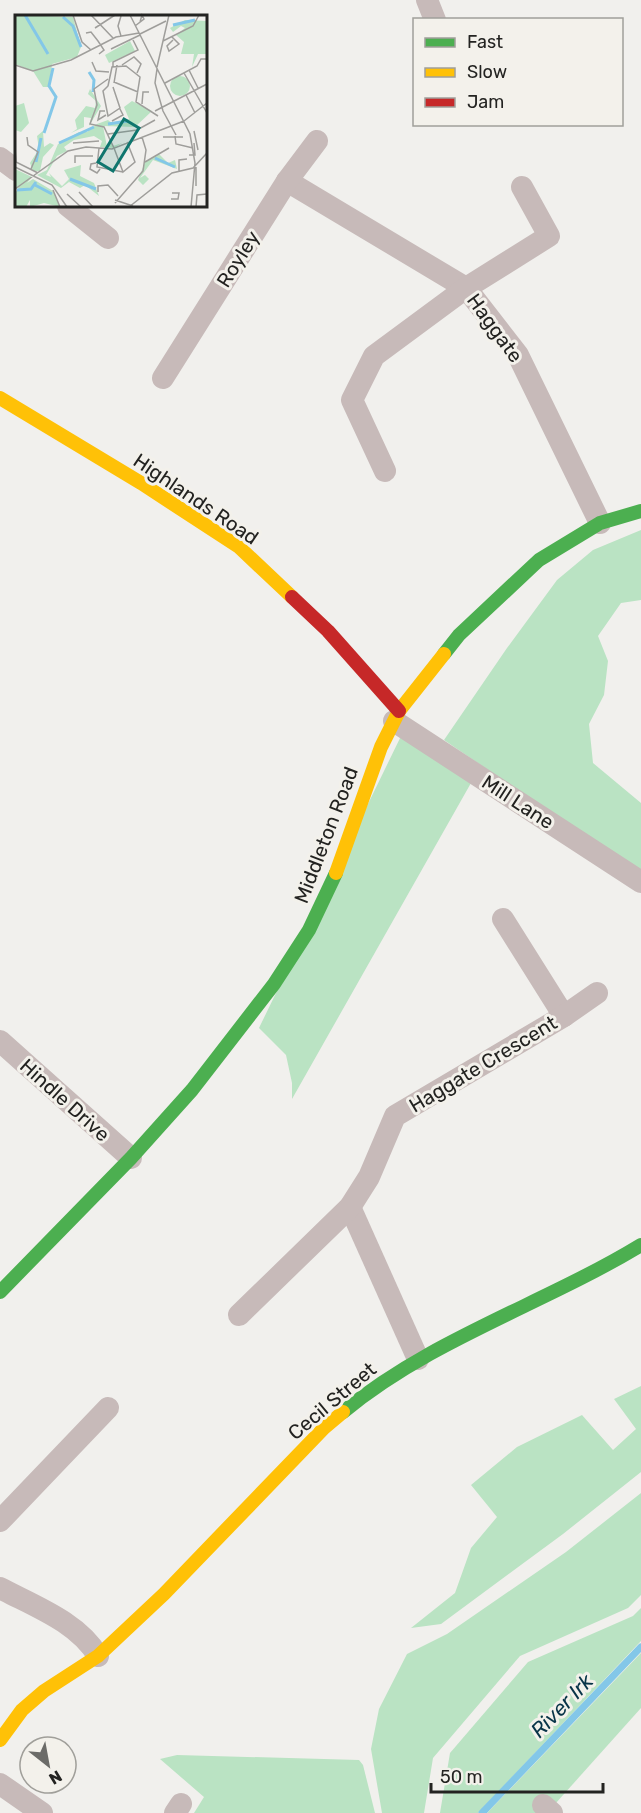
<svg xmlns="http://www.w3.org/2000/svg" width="641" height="1813" viewBox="0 0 641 1813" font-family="Rubik,sans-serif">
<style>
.green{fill:#bae3c3}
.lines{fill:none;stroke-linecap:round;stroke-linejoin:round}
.stream{stroke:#83c7e8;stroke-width:7}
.street{stroke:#c7bab9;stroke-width:22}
.fast{stroke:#4caf50;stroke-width:14}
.slow{stroke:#ffc107;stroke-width:14}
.jam{stroke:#c62828;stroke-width:14}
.labels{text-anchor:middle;stroke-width:6;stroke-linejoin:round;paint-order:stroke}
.street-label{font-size:20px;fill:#232321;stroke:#f3f1eb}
.water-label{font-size:21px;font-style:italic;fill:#083448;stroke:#f3f1eb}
.inset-river{fill:none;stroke:#83c7e8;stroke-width:3}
.inset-road{fill:none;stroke:#9f9e9b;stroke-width:1.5}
.view{fill:#0f766e;fill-opacity:0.15;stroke:#0f766e;stroke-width:3}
.inset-edge{fill:none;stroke:#232321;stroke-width:3}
</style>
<rect width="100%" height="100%" fill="#f1f0ed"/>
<g class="green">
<path d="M641,530v70l-20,3 -23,33 10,25 -4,34 -15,29 4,39 48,40v71l-197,-134 63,-92 50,-68 36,-30z"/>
<path d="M403,732l68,51 -179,316v-16l-6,-28 -27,-27z"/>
<path d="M641,1386v86l-78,62 -122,90 -30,4 44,-35 16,-45 26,-31 -26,-32 46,-38 65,-32 31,35 23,-21 -22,-30z"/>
<path d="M641,1493v102l-13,13 -108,48 -87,102 -9,55h-42l-11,-64 8,-40 28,-55 40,-20 119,-82z"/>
<path d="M641,1608v33l-163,172h-38l10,-60 78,-91 105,-46z"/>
<path d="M641,1653v55l-94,105h-60z"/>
<path d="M177,1755l182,5 4,5 12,48h-181l10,-16 -44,-38z"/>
</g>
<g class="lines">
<path class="stream" d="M482,1813l159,-166"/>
<g class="street">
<path d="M427,0l8,20"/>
<path d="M0,158l16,12"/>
<path d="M287,181l179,107 52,67 82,168"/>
<path d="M68,206l40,32"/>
<path d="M163,378l124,-197 30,-40"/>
<path d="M385,471l-33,-71 22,-44 92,-68 83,-52 -27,-49"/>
<path d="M394,721l247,161"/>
<path d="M503,919l61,97"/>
<path d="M0,1041l131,117"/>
<path d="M350,1207l68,152"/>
<path d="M239,1315l111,-108 19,-30 26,-61 169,-100 33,-23"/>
<path d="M0,1521l108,-113"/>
<path d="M0,1588c34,18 78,34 98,68"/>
<path d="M0,1784l42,29"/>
<path d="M543,1805l9,8"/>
<path d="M175,1813l6,-9"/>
</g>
<g class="fast">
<path d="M444,654l15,-19 80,-75 61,-37 41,-12"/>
<path d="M0,1292l131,-134 61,-68 82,-106 35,-54 27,-57"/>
<path d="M343,1412c88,-73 201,-108 298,-167"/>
</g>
<g class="slow">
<path d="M0,398l141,85 98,64 53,50"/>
<path d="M336,873l45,-126 18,-36 45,-57"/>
<path d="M0,1740l22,-30 22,-19 54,-35 66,-62 160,-166 19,-16"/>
</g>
<path class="jam" d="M292,597l36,34 71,80"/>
</g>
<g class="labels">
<g class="street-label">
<text transform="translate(238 259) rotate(-58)" y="7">Royley</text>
<text transform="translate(495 328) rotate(54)" y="7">Haggate</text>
<text transform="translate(196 499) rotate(34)" y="7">Highlands Road</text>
<text transform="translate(518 802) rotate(33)" y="7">Mill Lane</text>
<text transform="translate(326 835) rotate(-69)" y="7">Middleton Road</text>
<text transform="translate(483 1064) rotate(-31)" y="7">Haggate Crescent</text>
<text transform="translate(65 1100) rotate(42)" y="7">Hindle Drive</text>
<text transform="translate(332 1401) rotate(-40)" y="7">Cecil Street</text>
</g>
<g class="water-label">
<text transform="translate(562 1706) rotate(-46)" y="7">River Irk</text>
</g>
</g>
<g transform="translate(15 15)">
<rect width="192" height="192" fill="#f1f0ed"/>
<path d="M0,0l58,2 8,30 -4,10 -25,7 -3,23h-6l-10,-16 -18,-7zM170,5l22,1v33h-9l-6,13 2,-13h-13l3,-12 -8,-7 9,-7 -4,-2 -8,6 -3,-4zM115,26l5,10 -26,12 -4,-8zM155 71a10 10 0 1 1 20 0a10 10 0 1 1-20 0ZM75,74l11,17 -12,20 2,-8 -7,-1v10l-13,6 6,-4 -2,-9 11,-14 9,2 1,-7 -8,-7zM117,86l20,10 -17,16 -32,-1 4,21 3,-3 -2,-9 5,11 9,-3 -8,5 -14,-1 2,-6 -8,-5 -20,4 -10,7 3,4 -10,5 -11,19 5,2 -2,-4 13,13 7,-7 -5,-9 17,-5 -1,11 14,7 5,13 -14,-11 -5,3 -11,-6 -8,6 -24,-13 10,-5 11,-26 21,-12h8l10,-8 11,-4 5,4 16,-5 -5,-12zM9,88l5,20 -8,9 -6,-2v-24zM28,116l1,16 6,-4 4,2 -11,12 -3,14h-7l-3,-8 9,-14 -2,-13zM144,139l9,9 7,-3 2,9 -24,-9 -13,18 5,-3 4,4 -6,6 -5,-5 7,-18zM0,154l17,8 -5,6 6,-4 20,12 -2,-5 9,21 -16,-4 -14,4v-7l-4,7h-10l-1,-15 5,-3 -5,-2z" fill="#bae3c3"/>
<path class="inset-river" d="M10,0l23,39M48,2l10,9 8,21M158,10l22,-5M74,57l5,8 -1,12M93,109l20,-3M29,118l12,-36 -7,-11 4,-18M44,128l35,-16M140,143l20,9M21,147l5,-24M55,164l26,10M20,170l17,9M2,175l14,-1 5,-7"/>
<path class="inset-road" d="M58,0l9,27 9,8M76,0l22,23M115,0l60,119 5,29 -4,44M106,1l-3,10 3,10M120,11l9,-7 -2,-4 -2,7M80,13l20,-13M71,18l5,-1 7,9 6,9 -5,4M125,19l26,-13M157,22l7,7 -10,7 -2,-5 6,-6M148,26l30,-15 6,-11M96,34l29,-14M77,47l4,9 13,1M0,50l18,6 38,-11 45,-23 23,-4M107,50l12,-8 7,7 -4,9M98,52v-5l25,-12 -5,-10M142,52l12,-52M142,54l-2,14 8,28 13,24M174,55l9,18M169,58l23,40M93,64l-14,10 3,16 -7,19 14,3 10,21M99,67l24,10M99,68l3,-18M150,68l32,-17 4,-7h6M93,71l4,-19 14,-1 14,11 -4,25 22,14M93,71l-5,5 5,25 12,-8 -7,-21M171,80l9,18M127,89l1,-12h6M90,96h-5l-2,9 8,-5M140,96l52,-27M97,106l11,-6 -3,-6M169,106l23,-18M179,116l4,19M93,119l29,-4 18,-10M160,121l1,8 17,4M12,122l1,8 10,7 -7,17M148,122h20M58,128l26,-2M0,133l1,14 22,11M84,133l-2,19 26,5M99,133l9,24 12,-10 -8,-20M174,140h6l-1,-12M130,147l24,-14M60,148v-7h18M81,148l-5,1 -1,5 7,4 3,-4M0,152l37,18 15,22M164,157v-12l8,-1M181,171v-19M0,174l53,-38 18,-4 26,2 72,-28M38,175l7,17M64,177l14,15M83,177v-6l10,-1 10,11M52,179l14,13M156,184h7l1,-6h-7M100,185l18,6M100,188l28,-32 3,-21 -4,-13M114,192l43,-34 21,-5 14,-15M181,192l1,-12 10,-1"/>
<path class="view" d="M109,104l15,9 -26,43 -15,-9z"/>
<rect width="192" height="192" class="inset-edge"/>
</g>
<rect x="413" y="18" width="210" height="108" fill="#f3f1eb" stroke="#a09f9a" stroke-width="1.5"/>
<rect x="425" y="38" width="30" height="9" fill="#4caf50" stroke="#a09f9a" stroke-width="1.5"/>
<text x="467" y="48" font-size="18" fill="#232321">Fast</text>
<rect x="425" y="68" width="30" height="9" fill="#ffc107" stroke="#a09f9a" stroke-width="1.5"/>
<text x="467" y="78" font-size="18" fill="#232321">Slow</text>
<rect x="425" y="98" width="30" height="9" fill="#c62828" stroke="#a09f9a" stroke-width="1.5"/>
<text x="467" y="108" font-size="18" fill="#232321">Jam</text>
<g transform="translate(48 1765) rotate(149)"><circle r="28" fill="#f3f1eb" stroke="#a09f9a" stroke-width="1.5"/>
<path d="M0-4.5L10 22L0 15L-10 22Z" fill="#6b6b68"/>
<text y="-9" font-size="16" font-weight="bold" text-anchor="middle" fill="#232321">N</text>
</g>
<path d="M431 1783v9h172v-9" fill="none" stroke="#232321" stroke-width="3"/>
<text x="440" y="1783" font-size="18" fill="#232321" stroke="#f3f1eb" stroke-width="4.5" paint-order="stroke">50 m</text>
</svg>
